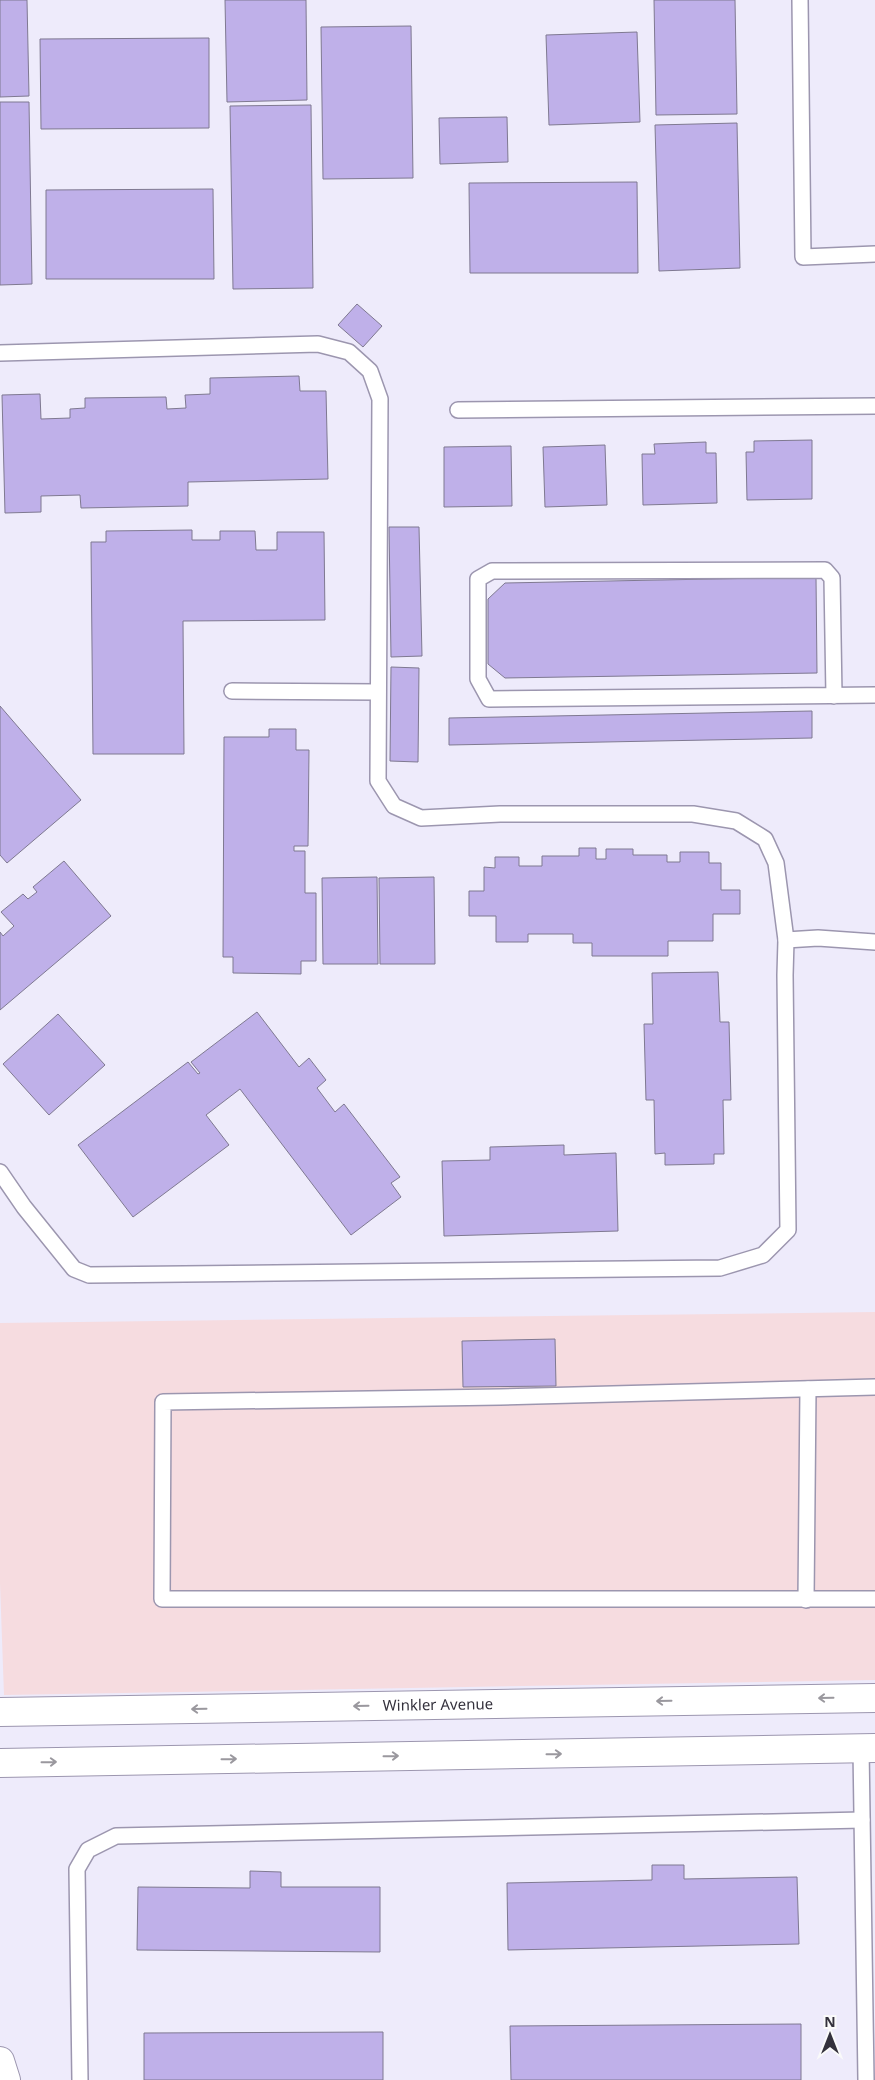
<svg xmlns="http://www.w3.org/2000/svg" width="875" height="2080" viewBox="0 0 875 2080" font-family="'Noto Sans',sans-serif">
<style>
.commercial{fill:#f6dce0}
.building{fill:#bfb0e9;stroke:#7f7991}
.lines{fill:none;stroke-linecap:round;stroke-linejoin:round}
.service-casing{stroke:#9c96af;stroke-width:18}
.tertiary-casing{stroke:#9c96af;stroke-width:30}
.service{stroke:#fff;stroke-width:15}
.tertiary{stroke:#fff;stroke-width:28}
.oneway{stroke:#9a989e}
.labels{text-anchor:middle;stroke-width:4;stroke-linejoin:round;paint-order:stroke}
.street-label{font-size:15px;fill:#34313c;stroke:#fafafa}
</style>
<rect width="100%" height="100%" fill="#eeebfb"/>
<path class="commercial" d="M875,1312v368l-871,15 -4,-112v-260z"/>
<g class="building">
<path d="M0,0h27l2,96 -29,1z"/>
<path d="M225,0h81l1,100 -80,2z"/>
<path d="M654,0h81l2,114 -81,1z"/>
<path d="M411,26l2,152 -90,1 -2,-152z"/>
<path d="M637,32l3,90 -91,3 -3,-90z"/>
<path d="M209,38v90l-168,1 -1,-90z"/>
<path d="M0,102h29l3,182 -32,1z"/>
<path d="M311,105l2,183 -80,1 -3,-183z"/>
<path d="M507,117l1,45 -68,2 -1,-46z"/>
<path d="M737,123l3,145 -81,3 -4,-146z"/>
<path d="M637,182l1,91h-168l-1,-90z"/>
<path d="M213,189l1,90h-168v-89z"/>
<path d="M357,304l25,22 -19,21 -25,-22z"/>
<path d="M299,376l1,15h26l2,88 -140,3v24l-107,2 -1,-13 -39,1v16l-36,1 -3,-118 38,-1 1,25 29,-1v-9l15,-1v-10l81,-1 1,12 19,-1 -1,-13 25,-1v-16z"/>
<path d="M812,440v59l-65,1 -1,-48h8v-11z"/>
<path d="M706,442v11h10l1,50 -74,2 -1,-51h13l-1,-10z"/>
<path d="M605,445l2,60 -62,2 -2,-60z"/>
<path d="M511,446l1,60 -68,1v-60z"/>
<path d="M389,527h30l3,129 -31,1z"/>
<path d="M192,530v10h28v-9h35l1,19h21v-18h47l1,88 -142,1 1,133h-91l-2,-212h15v-11z"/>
<path d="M816,577l1,96 -312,5 -17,-14v-65l17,-16z"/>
<path d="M391,667l28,1 -1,94 -28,-1z"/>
<path d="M0,706l81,94 -74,63 -7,-8z"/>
<path d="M812,711v27l-363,7v-27z"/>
<path d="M269,729h27v21h13l-1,96h-14v5h11v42h11v68h-15v13l-68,-1v-16h-10l1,-220h45z"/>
<path d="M579,848h17v11h10v-10h27v6h34v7h13v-10h29v11h12v27h19v24h-27v27h-45v15h-76v-13h-19v-9h-45v8h-32v-26h-27v-25h15v-24l11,1v-11h24v9h23v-10h37z"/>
<path d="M64,861l47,55 -111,94v-78l3,4 11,-10 -13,-14 22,-18 5,5 9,-7 -4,-5z"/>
<path d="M377,877l1,87h-55l-1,-86z"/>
<path d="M434,877l1,87h-55l-1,-86z"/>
<path d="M718,972l2,50h9l2,78h-8l1,54h-10v10l-49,1v-12l-10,1 -1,-54h-8l-2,-76h9l-1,-51z"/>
<path d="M257,1012l42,55 10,-9 17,22 -9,8 18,24 9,-8 56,73 -9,6 10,14 -50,38 -111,-146 -34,26 23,30 -96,72 -55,-72 110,-83 10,12 2,-1 -9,-11z"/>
<path d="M58,1014l47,51 -56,50 -46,-51z"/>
<path d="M564,1145v10l52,-2 2,78 -174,5 -2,-75 48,-1v-13z"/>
<path d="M555,1339l1,47 -93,1 -1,-46z"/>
<path d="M652,1865h32v14l113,-2 2,67 -291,6 -1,-67 145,-3z"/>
<path d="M250,1871l31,1v15h99v65l-243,-2 1,-63 112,1z"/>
<path d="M801,2024v56h-290l-1,-54z"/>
<path d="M383,2032v48h-239v-47z"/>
</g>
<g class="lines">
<g class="service-casing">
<g id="service">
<path d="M800,0l3,257 72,-3"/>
<path d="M0,353l318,-9 31,8 21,19 10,28 -2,382 16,25 27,12 79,-4h193l43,7 29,18 11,24 10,77 -1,35 3,255 -25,25 -43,13 -631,7 -15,-6 -50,-62 -24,-35"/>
<path d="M458,410l417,-4"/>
<path d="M232,691l146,1"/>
<path d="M834,696l-2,-118 -7,-8 -333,1 -14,8v100l11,20 386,-4"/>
<path d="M786,940l32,-2 57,4"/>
<path d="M875,1387l-375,10 -337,5 -1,197h713"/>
<path d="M806,1600l2,-211"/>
<path d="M861,1748l5,332"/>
<path d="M80,2080l-3,-211 11,-19 28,-14 746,-16"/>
</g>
</g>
<g class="tertiary-casing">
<g id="tertiary">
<path id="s1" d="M0,1712l875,-14"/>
<path d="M0,1763l875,-15"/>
<path d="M0,2061l6,19"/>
</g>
</g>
<use href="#service" class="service"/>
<use href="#tertiary" class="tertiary"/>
</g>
<defs><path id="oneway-shaft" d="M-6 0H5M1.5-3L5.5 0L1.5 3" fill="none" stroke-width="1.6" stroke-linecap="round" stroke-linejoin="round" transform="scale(1.25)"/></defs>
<g class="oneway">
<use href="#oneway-shaft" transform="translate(826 1698) rotate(179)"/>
<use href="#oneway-shaft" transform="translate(664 1701) rotate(179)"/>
<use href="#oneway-shaft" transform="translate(361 1706) rotate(179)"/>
<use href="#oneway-shaft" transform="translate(199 1709) rotate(179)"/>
<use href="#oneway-shaft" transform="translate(554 1754) rotate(-1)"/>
<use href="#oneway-shaft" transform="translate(391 1756) rotate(-1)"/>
<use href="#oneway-shaft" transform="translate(229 1759) rotate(-1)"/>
<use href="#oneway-shaft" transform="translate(49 1762) rotate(-1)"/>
</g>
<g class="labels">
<g class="street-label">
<text dy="5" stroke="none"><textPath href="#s1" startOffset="438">Winkler Avenue</textPath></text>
</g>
</g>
<g transform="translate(830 2035)" stroke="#fafafa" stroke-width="4" paint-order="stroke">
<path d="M0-4L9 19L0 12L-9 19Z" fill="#34313c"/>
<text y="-8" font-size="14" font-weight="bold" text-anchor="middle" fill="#34313c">N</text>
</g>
</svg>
